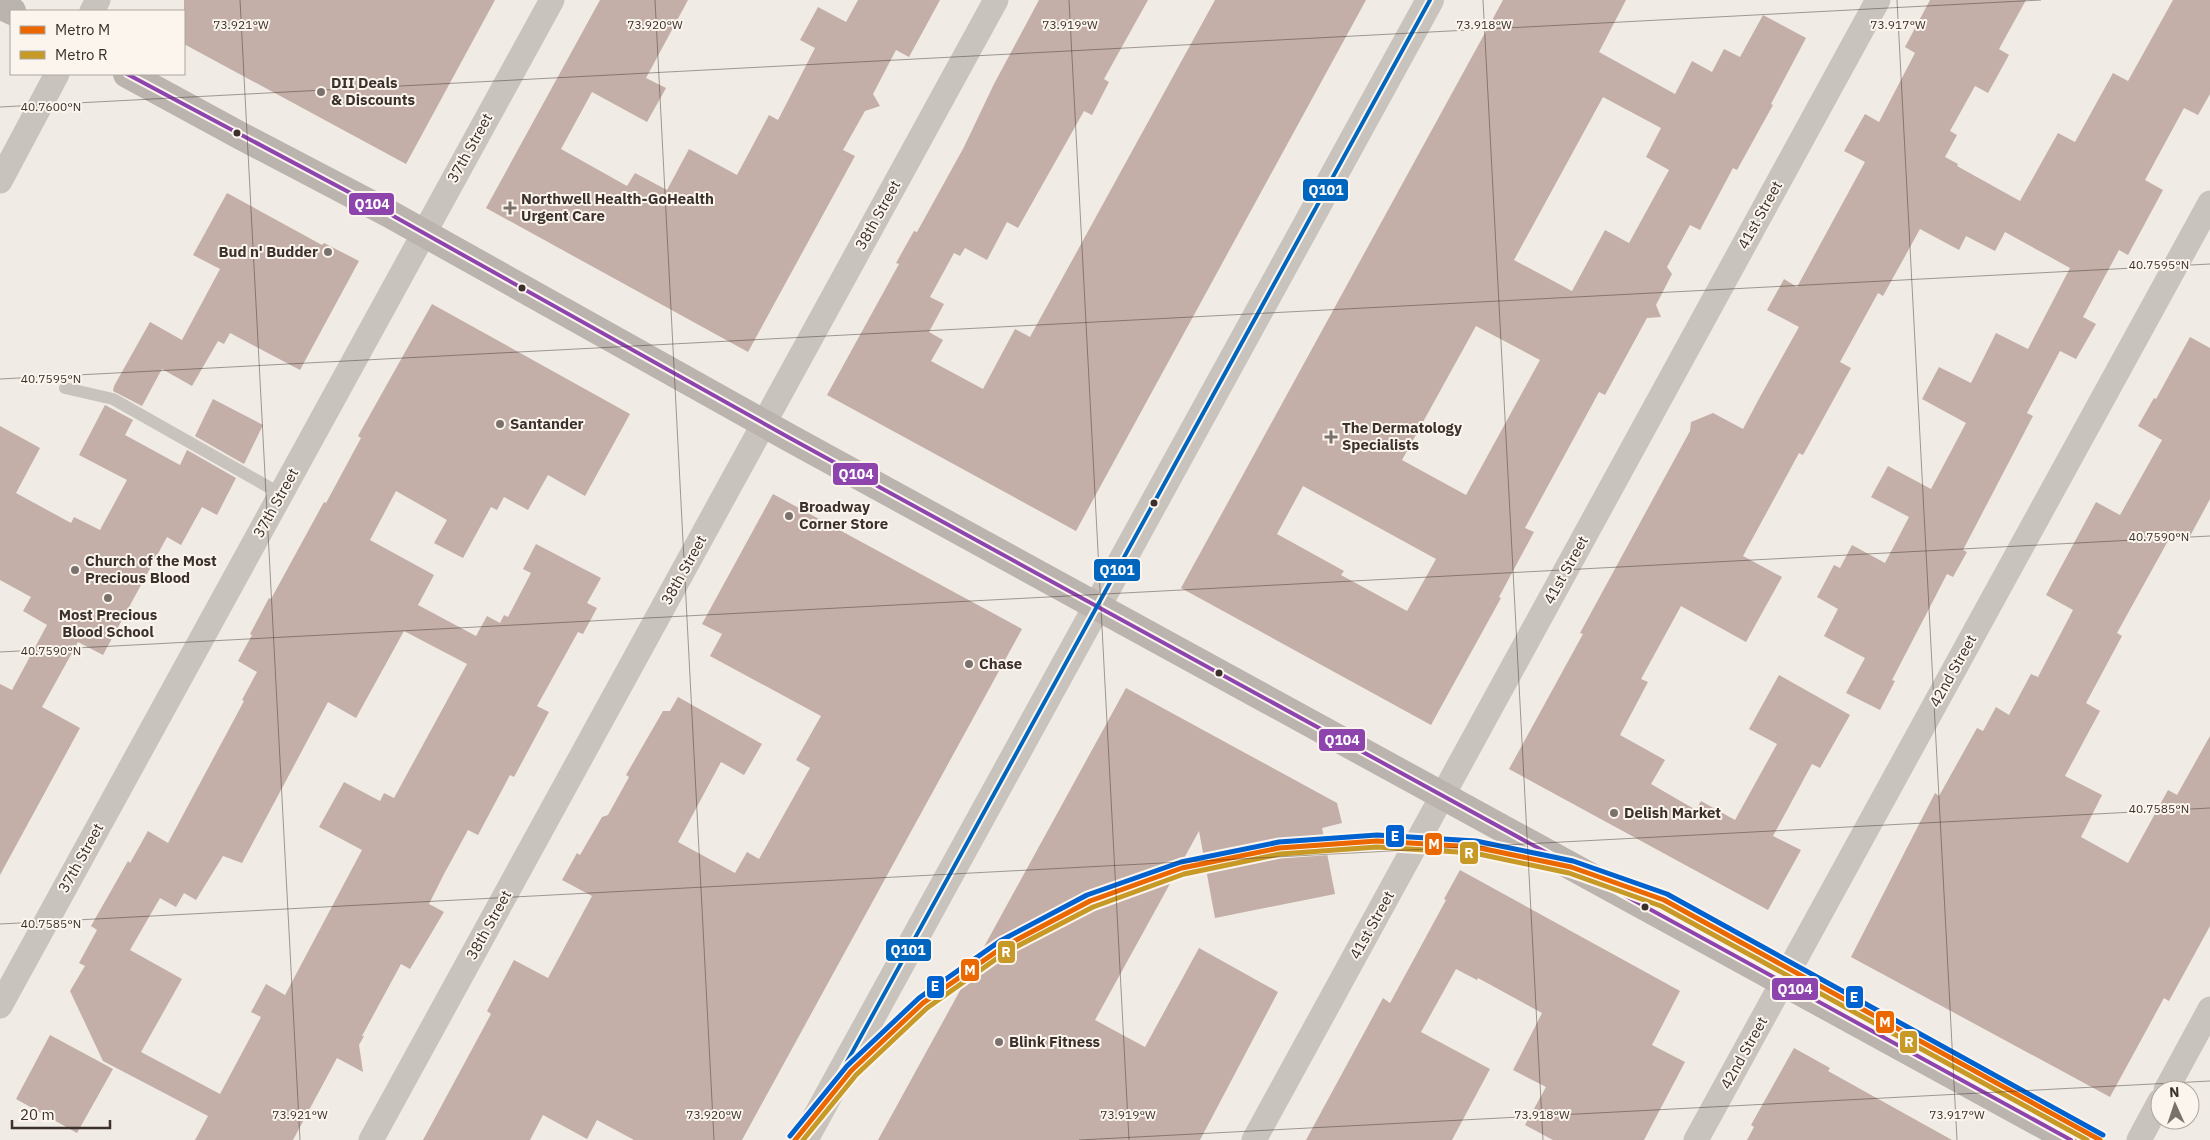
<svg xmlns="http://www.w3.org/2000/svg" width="2210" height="1140" viewBox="0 0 2210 1140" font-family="'IBM Plex Sans',sans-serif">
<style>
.building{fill:#c3afa7;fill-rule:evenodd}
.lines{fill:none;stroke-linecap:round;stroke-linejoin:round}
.service{stroke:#c9c3be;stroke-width:12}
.minor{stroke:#c9c3be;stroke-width:25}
.tertiary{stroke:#c9c3be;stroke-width:28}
.secondary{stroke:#bab3ae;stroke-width:28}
.bus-1-casing{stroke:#fbf5ee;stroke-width:8}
.bus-2-casing{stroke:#fbf5ee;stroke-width:8}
.bus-1{stroke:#8e44ad;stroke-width:4}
.bus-2{stroke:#0065bd;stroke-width:4}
.metro-1-casing{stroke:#fbf5ee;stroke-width:9}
.metro-2-casing{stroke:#fbf5ee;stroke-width:9}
.metro-3-casing{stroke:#fbf5ee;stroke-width:9}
.metro-1{stroke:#eb6800;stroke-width:5}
.metro-2{stroke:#c79927;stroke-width:5}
.metro-3{stroke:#0062cf;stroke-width:5}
.ticks{fill:none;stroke:#3b302b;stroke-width:1;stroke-opacity:0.45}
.poi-dot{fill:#7a716c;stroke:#fbf5ee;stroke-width:2}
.bus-dot{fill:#3b302b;stroke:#fbf5ee;stroke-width:2}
.labels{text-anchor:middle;stroke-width:4;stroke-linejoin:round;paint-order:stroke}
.poi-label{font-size:15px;font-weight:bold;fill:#3b302b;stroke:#fbf5ee;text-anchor:start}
.street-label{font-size:15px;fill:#3b302b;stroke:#fbf5ee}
.ticks-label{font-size:12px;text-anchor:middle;fill:#3b302b;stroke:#fbf5ee;stroke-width:4;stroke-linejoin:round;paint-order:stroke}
.line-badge{stroke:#fbf5ee;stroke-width:2}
.badge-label{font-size:14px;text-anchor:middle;font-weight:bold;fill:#fff}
</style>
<rect width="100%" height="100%" fill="#f0ebe5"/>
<g class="building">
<path d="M184,0h311l-89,164 -222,-120z"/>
<path d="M600,0h88l-42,78 20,10 -19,34 -55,-30 -31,57 66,37 8,-13 32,17 22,-41 48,26 32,-60 9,5 37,-72 -15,-8 18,-33 28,15 12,-22h82l-31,57 -13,-7 -23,44 7,12 -15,5 -22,39 12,6 -107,196 -262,-144z"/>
<path d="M1039,0h109l-44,79 5,3 -17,33 -8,-4 -66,117 -11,-6 -20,38 -22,-12 -5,8 -6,-3 -24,44 14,7 -15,28 14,8 -12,21 52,28 32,-60 15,8 185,-337h151l-290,531 -249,-136 72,-131 -3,-1 18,-32 3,1 47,-85 30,-63z"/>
<path d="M1503,0h123l-27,52 76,42 17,-33 20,11 12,-23 16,8 23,-42 43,23 -35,66 2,1 -36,65 -4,-2 -33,62 -10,-5 -23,42 5,7 -16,31 5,12 -14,1 -42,77 -6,-3 -74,136 9,4 -35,65 2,1 -70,127 -250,-137zM1603,97l58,31 -15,29 23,13 -40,73 -24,-13 -33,61 -58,-31zM1476,326l64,34 -74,135 -64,-35zM1303,486l133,73 -29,52 -66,-36 3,-4 -67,-37z"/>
<path d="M1930,0h96l-27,49 10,6 -21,38 -13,-7 -25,45 7,4 -12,22 13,7 -1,2 63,35 38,-68 17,9 38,-69 15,8 45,-81h37v94l-12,21 -14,-7 -39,72 18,10 -35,65 -9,-5 -36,67 13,7 -20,35 -16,-8 -33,62 6,3 -70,134 4,2 -14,25 -6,-3 -55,106 3,1 -15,29 -34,-17 19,-35 -41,-22 14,-27 -21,-12 17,-32 6,3 12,-23 33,18 24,-46 -38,-20 17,-31 43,23 35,-66 -44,-24 17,-32 32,16 25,-50 32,16 42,-81 -65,-36 -10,19 -29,-15 -7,14 -39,-21 -37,67 -5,-3 -38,69 11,6 -48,87 -4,-2 -56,103 39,21 -36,65 -65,-36 -40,73 7,3 -28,53 45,25 -14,24 45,26 5,-9 34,19 42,-76 -28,-15 30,-54 71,40 -30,53 -8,-4 -39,72 28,14 -33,60 -259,-141 74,-135 -3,-1 110,-202 1,-9 22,-9 30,16 18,-34 38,-68 -32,-17 17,-31 13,8 68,-125 -21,-11 21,-37 14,8 36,-69 -10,-6z"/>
<path d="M227,193l95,52 2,-2 35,18 -59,109 -70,-37 -6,11 -6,-3 -26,45 -30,-17 -20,37 -29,-15 1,-5 36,-64 32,18 38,-71 -27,-14z"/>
<path d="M432,304l198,110 -45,82 -37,-21 -20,35 -24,-13 -7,13 -6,-3 -28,51 -29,-15 13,-23 -51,-29 -26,49 64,35 -16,30 58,31 11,-20 13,7 4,-8 4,2 23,-44 -8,-4 13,-25 65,34 -14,25 10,5 -14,26 -5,-2 -41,74 12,6 -35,65 -4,-2 -32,60 -10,-5 -24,44 -15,30 15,8 -34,57 -9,-5 -39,72h2l-5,9 4,27 -26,-14 -44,82h-98l13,-24 -105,-55 -33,-70 15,-25 -6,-3 18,-33 -6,-4 37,-65 2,2 18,-32 20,12 76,-142 -2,-1 15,-28 -19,-11 14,-26 -2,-1 19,-36 2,1 53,-97 2,1 35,-65 -3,-2zM404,631l63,33 -73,134 -10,-5 -4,8 -36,-19 -25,45 43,23 -77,145 -19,-11 -15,28 10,5 -41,77 -79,-42 41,-73 -52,-29 30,-52 16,9 8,-14 12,7 27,-44 19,7 86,-161 28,16z"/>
<path d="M2190,337l20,11v151l-21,39 -15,-8 -57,103 5,3 -36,67 14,8 -35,65 37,19 -21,42 47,26 40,-73 9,5 33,-59v190l-41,75 -5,-3 -54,99 -259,-140 84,-164 4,3 38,-68 6,3 13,-24 13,8 22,-41 7,3 35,-67 -27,-15 50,-93 24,13 42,-75 -24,-14 16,-28 2,1z"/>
<path d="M213,399l50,26 -19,39 -49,-28z"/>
<path d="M105,405l28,15 -8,15 55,30 7,-15 49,28 -19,37 -15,-8 -21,38 -14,-8 -64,118 -25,-13 -36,65 38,21 -80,147v-191l12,6 35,-65 -24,-14 8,-14 -31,-17v-154l40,22 -24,45 55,30 3,-6 26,13 27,-50 -48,-25z"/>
<path d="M773,494l249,135 -280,511h-108l-37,-20 -10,19 -44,-24 -13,25h-107l68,-126 -4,-3 27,-51 34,18 44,-82 -30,-16 15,-27 3,2 22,-38 6,-2 21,-38 -3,-2 37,-64h7l8,-14 84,47 -18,31 -23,-13 -43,80 57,31 12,-21 12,7 51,-91 -14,-8 25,-44 -111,-60 12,-22 -20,-10z"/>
<path d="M1126,688l211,115 5,20 -20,5 13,66 -120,24 -16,-87 -104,189 50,27 54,-99 79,44 -78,148h-322z"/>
<path d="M1460,870l220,121 -28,54 33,17 -41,78h-91l-28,-15 21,-38 -33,-17 29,-57 -64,-35 -1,2 -21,-11 -35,63 69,37 -38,71h-146l77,-142 7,5 56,-103 -2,-1z"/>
<path d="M50,1035l63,34 -36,64 -61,-34z"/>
<path d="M1794,1048l36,20 -2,3 124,69h-205l7,-13 -3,-2z"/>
</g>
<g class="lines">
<path class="service" d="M65,388l48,11 168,95"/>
<g class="minor">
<path d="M92,11l6,-11"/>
<path d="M0,181l57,-107"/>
<path d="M0,1006l552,-1006"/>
<path d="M2166,1090l44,-81"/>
<path d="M371,1140l625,-1140"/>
<path d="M1254,1140l624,-1140"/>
<path d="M1696,1140l514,-937"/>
<path d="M2139,1140l21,-39"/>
</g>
<path class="tertiary" d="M804,1140l626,-1140"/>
<g class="secondary">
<path d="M0,5l12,6"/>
<path d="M127,74l114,62 147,77 400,224 1283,703"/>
</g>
<g class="bus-1-casing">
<path id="bus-1" d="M127,74l261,139 400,224 1283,703"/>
</g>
<g class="bus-2-casing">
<path id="bus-2" d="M804,1140l626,-1140"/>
</g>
<use href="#bus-1" class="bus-1"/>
<use href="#bus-2" class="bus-2"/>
<g class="metro-1-casing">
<path id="metro-1" d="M795,1140l56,-69 72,-68 80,-56 87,-46 92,-33 97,-20 98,-7 98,6 96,20 93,33 436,240"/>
</g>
<g class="metro-2-casing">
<path id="metro-2" d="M803,1140l53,-65 71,-67 79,-56 87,-45 91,-33 96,-20 97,-7 97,6 95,20 92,33 426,234"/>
</g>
<g class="metro-3-casing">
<path id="metro-3" d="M790,1136l57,-70 72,-68 81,-57 87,-46 94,-33 98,-20 98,-7 99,6 97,20 94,33 436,241"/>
</g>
<use href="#metro-1" class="metro-1"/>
<use href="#metro-2" class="metro-2"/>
<use href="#metro-3" class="metro-3"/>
</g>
<path class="ticks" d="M240,0l60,1140M655,0l59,1140M1069,0l60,1140M1483,0l60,1140M1897,0l60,1140M0,107l2041,-107M0,379l2210,-115M0,652l2210,-116M0,924l2210,-116M1079,1140l1131,-59"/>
<g class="poi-dot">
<circle cx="321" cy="92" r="5"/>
<path d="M507.5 200.5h5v5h5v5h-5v5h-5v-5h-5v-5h5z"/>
<circle cx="328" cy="252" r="5"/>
<circle cx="500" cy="424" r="5"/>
<path d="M1328.5 429.5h5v5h5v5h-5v5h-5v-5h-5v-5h5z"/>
<circle cx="789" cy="516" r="5"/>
<circle cx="75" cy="570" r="5"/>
<circle cx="108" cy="598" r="5"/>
<circle cx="969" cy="664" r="5"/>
<circle cx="1614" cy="813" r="5"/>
<circle cx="999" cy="1042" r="5"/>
</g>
<g class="bus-dot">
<circle cx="237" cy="133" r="4.5"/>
<circle cx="522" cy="288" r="4.5"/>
<circle cx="1154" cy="503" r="4.5"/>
<circle cx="1219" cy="673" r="4.5"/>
<circle cx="1645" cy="907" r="4.5"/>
</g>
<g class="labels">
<g class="poi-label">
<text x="331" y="88">DII Deals<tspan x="331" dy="17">&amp; Discounts</tspan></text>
<text x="521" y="204">Northwell Health-GoHealth<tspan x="521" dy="17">Urgent Care</tspan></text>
<text x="318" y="257" text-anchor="end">Bud n' Budder</text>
<text x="510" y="429">Santander</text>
<text x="1342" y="433">The Dermatology<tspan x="1342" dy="17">Specialists</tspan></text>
<text x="799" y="512">Broadway<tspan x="799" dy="17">Corner Store</tspan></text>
<text x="85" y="566">Church of the Most<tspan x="85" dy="17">Precious Blood</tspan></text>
<text x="108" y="620" text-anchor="middle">Most Precious<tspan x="108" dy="17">Blood School</tspan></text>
<text x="979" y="669">Chase</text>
<text x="1624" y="818">Delish Market</text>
<text x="1009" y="1047">Blink Fitness</text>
</g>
<g class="street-label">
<text transform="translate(470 148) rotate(-61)" y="5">37th Street</text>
<text transform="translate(878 215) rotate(-61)" y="5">38th Street</text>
<text transform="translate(1760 215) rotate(-61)" y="5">41st Street</text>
<text transform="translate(276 503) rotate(-61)" y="5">37th Street</text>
<text transform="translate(684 570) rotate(-61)" y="5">38th Street</text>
<text transform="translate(1566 570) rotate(-61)" y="5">41st Street</text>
<text transform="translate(1953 671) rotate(-61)" y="5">42nd Street</text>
<text transform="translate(81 858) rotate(-61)" y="5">37th Street</text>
<text transform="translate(489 925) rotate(-61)" y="5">38th Street</text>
<text transform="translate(1372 925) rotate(-61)" y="5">41st Street</text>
<text transform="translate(1744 1053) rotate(-61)" y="5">42nd Street</text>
</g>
</g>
<g class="ticks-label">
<text x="241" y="29">73.921°W</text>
<text x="655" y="29">73.920°W</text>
<text x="1070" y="29">73.919°W</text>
<text x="1484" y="29">73.918°W</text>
<text x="1898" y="29">73.917°W</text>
<text x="51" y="111">40.7600°N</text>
<text x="2159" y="269">40.7595°N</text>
<text x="51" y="383">40.7595°N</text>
<text x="2159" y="541">40.7590°N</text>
<text x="51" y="655">40.7590°N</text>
<text x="2159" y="813">40.7585°N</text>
<text x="51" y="928">40.7585°N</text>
<text x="300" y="1119">73.921°W</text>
<text x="714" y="1119">73.920°W</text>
<text x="1128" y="1119">73.919°W</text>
<text x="1542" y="1119">73.918°W</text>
<text x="1957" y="1119">73.917°W</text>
</g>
<g class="line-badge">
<rect x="1302" y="178" width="47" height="24" rx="5" fill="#0065bd"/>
<rect x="348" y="192" width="47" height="24" rx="5" fill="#8e44ad"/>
<rect x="832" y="462" width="47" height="24" rx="5" fill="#8e44ad"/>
<rect x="1093" y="558" width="48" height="24" rx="5" fill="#0065bd"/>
<rect x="1318" y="728" width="48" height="24" rx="5" fill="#8e44ad"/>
<rect x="1385" y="824" width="20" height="24" rx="5" fill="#0062cf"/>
<rect x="1424" y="832" width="19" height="24" rx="5" fill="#eb6800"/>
<rect x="1459" y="841" width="20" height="24" rx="5" fill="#c79927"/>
<rect x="885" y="938" width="47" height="24" rx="5" fill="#0065bd"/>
<rect x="997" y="940" width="19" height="24" rx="5" fill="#c79927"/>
<rect x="960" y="958" width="20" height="24" rx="5" fill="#eb6800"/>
<rect x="926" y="975" width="19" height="24" rx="5" fill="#0062cf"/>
<rect x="1771" y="977" width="48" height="24" rx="5" fill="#8e44ad"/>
<rect x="1845" y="985" width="19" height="24" rx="5" fill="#0062cf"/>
<rect x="1875" y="1010" width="20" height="24" rx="5" fill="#eb6800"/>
<rect x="1899" y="1030" width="19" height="24" rx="5" fill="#c79927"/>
</g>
<g class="badge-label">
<text x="1326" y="195">Q101</text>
<text x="372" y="209">Q104</text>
<text x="856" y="479">Q104</text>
<text x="1117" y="575">Q101</text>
<text x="1342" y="745">Q104</text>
<text x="1395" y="841">E</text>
<text x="1434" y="849">M</text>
<text x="1469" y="858">R</text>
<text x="908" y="955">Q101</text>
<text x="1006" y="957">R</text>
<text x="970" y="975">M</text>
<text x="935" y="991">E</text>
<text x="1795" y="994">Q104</text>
<text x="1854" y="1002">E</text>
<text x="1885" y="1027">M</text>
<text x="1909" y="1047">R</text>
</g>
<rect x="10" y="10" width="175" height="65" fill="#fbf5ee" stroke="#aea6a0"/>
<rect x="20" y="26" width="25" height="8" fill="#eb6800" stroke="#aea6a0"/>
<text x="55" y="35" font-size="15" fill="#3b302b">Metro M</text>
<rect x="20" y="51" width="25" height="8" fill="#c79927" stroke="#aea6a0"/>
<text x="55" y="60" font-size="15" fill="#3b302b">Metro R</text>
<g transform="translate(2175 1105) rotate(357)"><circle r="24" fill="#fbf5ee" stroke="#aea6a0"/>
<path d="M0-4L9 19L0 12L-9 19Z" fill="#7a716c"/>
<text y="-8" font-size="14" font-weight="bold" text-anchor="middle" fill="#3b302b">N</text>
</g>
<path d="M12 1120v8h98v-8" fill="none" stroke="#3b302b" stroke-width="2.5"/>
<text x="20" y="1120" font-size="15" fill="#3b302b" stroke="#fbf5ee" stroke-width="4" paint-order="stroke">20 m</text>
</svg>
